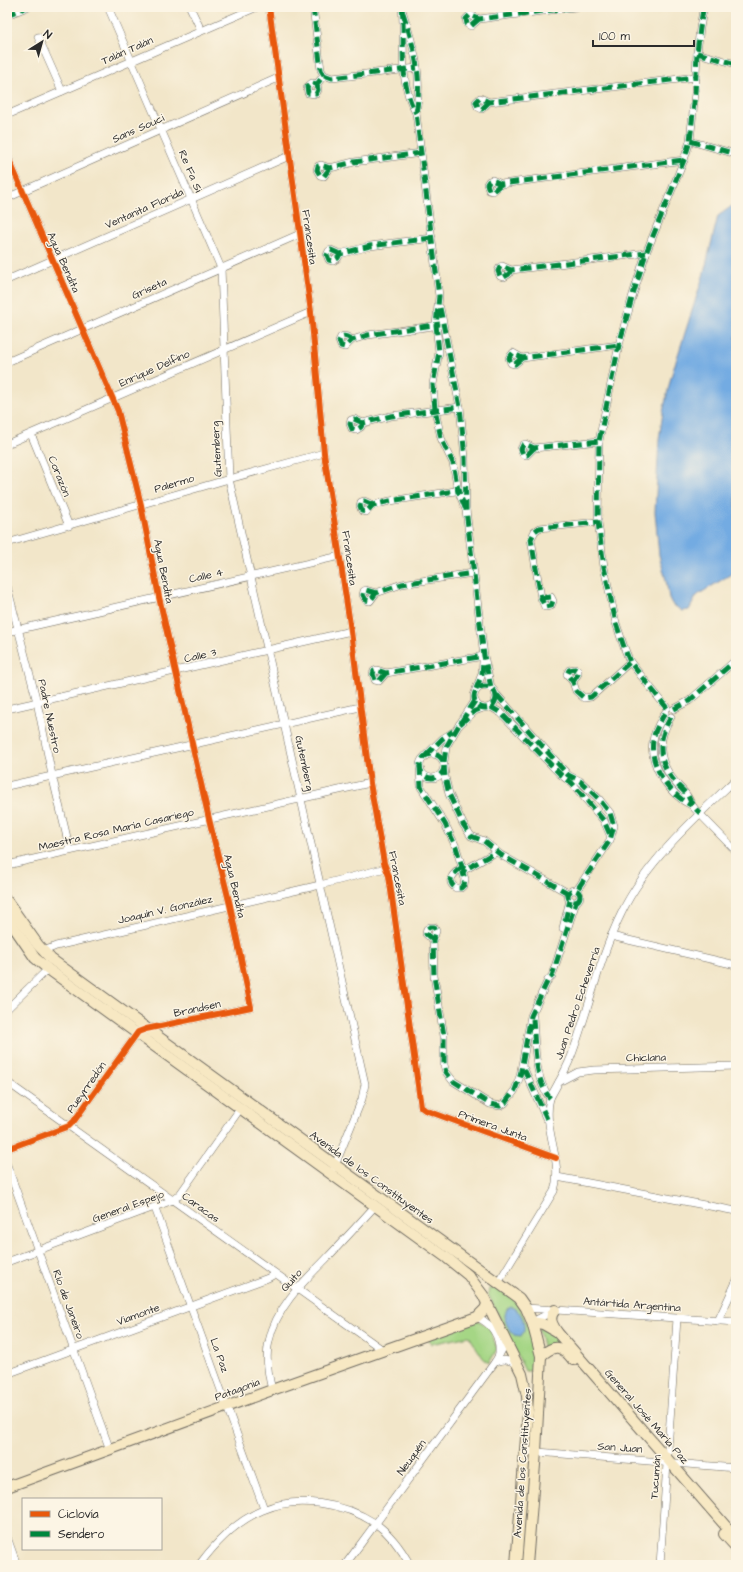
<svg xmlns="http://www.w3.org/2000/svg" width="743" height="1572" viewBox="0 0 743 1572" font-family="'Architects Daughter',sans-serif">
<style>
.green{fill:#a5d685;stroke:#688058}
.water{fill:#73abe2;stroke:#4f6b86}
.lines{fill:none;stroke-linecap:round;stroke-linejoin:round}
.street-casing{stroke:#716c62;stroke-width:8}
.secondary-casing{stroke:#716c62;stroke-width:12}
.street{stroke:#fff;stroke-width:7}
.secondary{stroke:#f7e8c3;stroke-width:10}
.quiet{stroke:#00873e;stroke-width:5;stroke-dasharray:10 5;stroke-linecap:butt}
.cycleway-casing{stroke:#fcf5e5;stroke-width:8}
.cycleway{stroke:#e8590c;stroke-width:6}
.labels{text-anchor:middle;stroke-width:3;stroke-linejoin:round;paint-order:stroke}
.street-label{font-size:11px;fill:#2b2b2b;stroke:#fcf5e5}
</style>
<rect width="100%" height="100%" fill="#fcf5e5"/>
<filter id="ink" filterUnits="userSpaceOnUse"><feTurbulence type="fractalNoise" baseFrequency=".025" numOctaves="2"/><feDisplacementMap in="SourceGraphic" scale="8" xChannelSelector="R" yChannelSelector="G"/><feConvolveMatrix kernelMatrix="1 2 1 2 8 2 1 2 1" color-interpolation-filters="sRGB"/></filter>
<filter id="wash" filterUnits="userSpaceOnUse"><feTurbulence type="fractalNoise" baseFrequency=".012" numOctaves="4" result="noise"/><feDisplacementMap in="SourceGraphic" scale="16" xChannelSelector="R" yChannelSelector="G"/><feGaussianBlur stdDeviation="0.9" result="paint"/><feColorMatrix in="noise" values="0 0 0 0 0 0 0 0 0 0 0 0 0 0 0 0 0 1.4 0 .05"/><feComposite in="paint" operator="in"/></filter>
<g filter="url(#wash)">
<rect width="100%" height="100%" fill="#f2e6c9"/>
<g class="green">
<path d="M493,1287h3c7,5 15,9 20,15 9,9 26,59 16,69h-7l-37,-77 1,-5z"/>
<path d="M478,1320l12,8 7,21 -8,14 -6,-5 -14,-22 -38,8 -3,-5z"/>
<path d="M538,1325l8,3 22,21 -24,1z"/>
</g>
<g class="water">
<path d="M736,203v368l-37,23 -3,3 -7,13 -7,1 -10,-7 -3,-6 -3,-18 -7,-25 -4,-43 4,-72 4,-28 8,-35 33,-104 14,-57z"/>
<path d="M511,1307c10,3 14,14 13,24l-3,5 -7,-1c-7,-7 -12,-17 -7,-26z"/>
</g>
</g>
<g filter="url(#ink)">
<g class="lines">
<g class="street-casing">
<g id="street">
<path d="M108,7l113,261 8,211 136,605 -3,15 -28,69"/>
<path d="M190,7l11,23"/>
<path d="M269,7l42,305 13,141 27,178 19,152 14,80 5,13 32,231 4,3 131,48"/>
<path d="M313,7l8,63 3,5 -7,9 -5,-1 -5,4 1,6 8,1 2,-4 -1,-6"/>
<path d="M402,7c4,36 -5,72 14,106"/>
<path d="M7,9l5,-2"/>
<path d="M403,13c11,35 20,63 13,100l23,183 -3,29 3,27 -6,32 2,26 6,28 12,25 5,27 8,20"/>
<path d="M7,15l20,-8"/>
<path d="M479,19l-8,7 -4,-2 -1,-5 4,-4 9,4 97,-12"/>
<path d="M38,37l24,54"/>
<path d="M697,53l39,11"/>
<path d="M324,75l8,3 85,-10"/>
<path d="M489,102l-7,7 -4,-2 -2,-5 4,-4 9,4 207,-25"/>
<path d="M7,115l250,-108"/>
<path d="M690,141l46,13"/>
<path d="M7,155l111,256 23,94 18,92 50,222 21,86 21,102 -105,22 -8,3 -64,89 -5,5 -62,23"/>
<path d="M330,168l-6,8 -4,-1 -3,-5 1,-4 3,-1 9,3 24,-6 67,-9"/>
<path d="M501,184l-8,7 -4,-1 -2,-6 2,-3 3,-1 9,4 183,-24"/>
<path d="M7,198l271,-120"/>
<path d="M340,254l-9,-4 -2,1 -2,4 2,5 4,1 5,-3 2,-4 30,-8 62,-8"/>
<path d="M511,270l-2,4 -5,3 -4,-1 -2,-5 2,-4 2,-1 9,4 135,-17"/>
<path d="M7,280l282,-124"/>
<path d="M440,308l20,99 5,51 1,52 18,146 7,31"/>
<path d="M352,340c-4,-3 -7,-5 -11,-3l-2,4 2,5 4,1 7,-7 16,-5 72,-10"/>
<path d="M522,358l-7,6 -4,-1 -2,-5 4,-5 9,5 97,-13"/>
<path d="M7,362l293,-128"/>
<path d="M363,423l-9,-4 -3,1 -1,4 2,5 4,1 5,-3 2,-4 28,-7 69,-9"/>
<path d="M31,434l38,92"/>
<path d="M7,444l304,-132"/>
<path d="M534,448l-7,7 -4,-1 -2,-5 2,-4 2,-1 9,4 65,-7"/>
<path d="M373,505l-9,-4 -3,1 -1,4 2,5 4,1 7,-7 17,-4 72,-11"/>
<path d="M7,543l222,-64 95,-26"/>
<path d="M7,586l30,116 15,73 18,75"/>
<path d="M376,593l-10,-3 -2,1 -1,4 3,5 4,1 6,-8 26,-9 71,-11"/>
<path d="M541,598l10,-1 2,4 -2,5 -6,1 -4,-9 -10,-59 4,-8 4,-3 59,-6"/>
<path d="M7,632l333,-76"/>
<path d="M386,673l-7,8 -4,-1 -2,-6 1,-3 3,-1 9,3 98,-17"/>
<path d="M573,682l5,-8v-3l-3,-2 -6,1 -2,4 6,8 3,9 8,7 7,-1 39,-35"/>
<circle cx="485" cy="697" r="11"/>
<path d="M476,689l6,-15 1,-12"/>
<path d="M497,695l71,80 12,6 19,18 11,14 4,13 -4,14 -33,50"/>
<path d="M475,701l-16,24 16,-14 8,-3"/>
<path d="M491,707l10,6 59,61 12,9 32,38 7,16"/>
<path d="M667,708l-37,-46 -6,-15 -8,-24 -12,-56 -6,-45 1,-81 20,-96 13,-47 14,-45 38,-93 6,-19 5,-48 2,-40 3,-25 3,-18 2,-3"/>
<path d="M7,709l344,-78"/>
<path d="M674,709l15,-8 47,-41"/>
<path d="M665,713c-5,9 -11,18 -12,28 -4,25 17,54 38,64"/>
<path d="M671,717c-14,23 -14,43 4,65 4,5 9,9 12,14 3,4 4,9 8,13l41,42"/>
<path d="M736,744v5"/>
<circle cx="432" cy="766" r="12"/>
<path d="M425,756l17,-17 11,-7"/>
<path d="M444,762l2,-15 13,-22"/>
<path d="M420,766l1,21 24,37 11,23 6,20 3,2 3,-1 28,-16"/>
<path d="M444,766l1,11 4,17 14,30 8,12 13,5 17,14 67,38"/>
<path d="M7,786l353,-79"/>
<path d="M7,865l363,-82"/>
<path d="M462,867c-8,6 -17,14 -6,21h5l3,-3 1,-6 -2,-6 2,-4"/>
<circle cx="574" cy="896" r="6"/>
<path d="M563,928l7,-28"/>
<path d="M611,936l125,29"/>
<path d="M433,940l-7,-6 1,-5 3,-2h4l2,4 -3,9 1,36 10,60v29l2,7 7,9 37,23 10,2 5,-3 10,-13 5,-14 11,-60 17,-36 4,-4 24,-74"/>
<path d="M44,951l12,-5 264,-61 66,-17"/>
<path d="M7,1009l41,-40"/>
<path d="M533,1017c2,24 1,63 17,81"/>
<path d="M524,1069l22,49"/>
<path d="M7,1082l376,268"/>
<path d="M559,1082l19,-10 16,-2 142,-4"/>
<path d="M7,1165l103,285"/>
<path d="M557,1177l179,34"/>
<path d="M155,1208l109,301"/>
<path d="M7,1262l166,-62 7,-6 60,-85"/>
<path d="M498,1283l56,-92c10,-31 -12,-62 -4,-93 7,-13 15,-26 21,-41 18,-47 28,-99 51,-145 24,-50 74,-95 114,-133"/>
<path d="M526,1308l210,14"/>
<path d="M477,1317c15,7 23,20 22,36"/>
<path d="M718,1321l18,-39"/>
<path d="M532,1322l23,-12"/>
<path d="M495,1362c8,-3 14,-3 21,2"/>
<path d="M7,1374l261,-96 7,-4"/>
<path d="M272,1390c-4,-16 -7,-33 -3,-49 7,-33 33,-58 56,-81 17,-18 34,-36 50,-54"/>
<path d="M525,1451l211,17"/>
<path d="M7,1537l10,28"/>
<path d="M199,1565c17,-23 37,-44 64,-55 34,-15 81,-7 112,13 14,10 27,27 35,42"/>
<path d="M345,1565l150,-203 11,-19"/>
<path d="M660,1565l17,-246"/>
</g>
</g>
<g class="secondary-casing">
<g id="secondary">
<path d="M7,901l31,44 13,14 468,339 7,10 6,14 9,34 -5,96 -9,113"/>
<path d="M7,917l28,41 13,11 399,289 21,17 15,20 39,79 5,22 1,16 -12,153"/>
<path d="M555,1310c-7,8 -3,14 2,22"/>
<path d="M532,1322l11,2 14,8 179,206"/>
<path d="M541,1356c14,-13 21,-10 32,4"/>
<path d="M7,1487l265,-97 205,-73 8,-8 2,-5"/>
<path d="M724,1534l12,13"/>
</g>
</g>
<use href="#street" class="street"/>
<use href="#secondary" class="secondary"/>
<g class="quiet">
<path d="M313,7l8,63 3,5 -7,9 -5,-1 -5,4 1,6 8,1 2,-4 -1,-6"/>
<path d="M402,7c4,36 -5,72 14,106"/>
<path d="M7,9l5,-2"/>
<path d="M403,13c11,35 20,63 13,100l23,183 -3,29 3,27 -6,32 2,26 6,28 12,25 5,27 8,20"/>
<path d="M7,15l20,-8"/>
<path d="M479,19l-8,7 -4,-2 -1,-5 4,-4 9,4 97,-12"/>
<path d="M697,53l39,11"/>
<path d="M324,75l8,3 85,-10"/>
<path d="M489,102l-7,7 -4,-2 -2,-5 4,-4 9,4 207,-25"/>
<path d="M690,141l46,13"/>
<path d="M330,168l-6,8 -4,-1 -3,-5 1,-4 3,-1 9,3 24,-6 67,-9"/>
<path d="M501,184l-8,7 -4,-1 -2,-6 2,-3 3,-1 9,4 183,-24"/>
<path d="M340,254l-9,-4 -2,1 -2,4 2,5 4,1 5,-3 2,-4 30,-8 62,-8"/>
<path d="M511,270l-2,4 -5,3 -4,-1 -2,-5 2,-4 2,-1 9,4 135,-17"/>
<path d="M440,308l20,99 5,51 1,52 18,146 7,31"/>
<path d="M352,340c-4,-3 -7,-5 -11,-3l-2,4 2,5 4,1 7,-7 16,-5 72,-11"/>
<path d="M522,358l-7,6 -4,-1 -2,-5 4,-5 9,5 97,-13"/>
<path d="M363,423l-9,-4 -3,1 -1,4 2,5 4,1 5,-3 2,-4 28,-7 69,-9"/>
<path d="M534,448l-7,7 -4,-1 -2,-5 2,-4 2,-1 9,4 65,-7"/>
<path d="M373,505l-9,-4 -3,1 -1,4 2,5 4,1 7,-7 17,-4 72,-11"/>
<path d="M376,593l-10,-3 -2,1 -1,4 3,5 4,1 6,-8 26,-9 71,-11"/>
<path d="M541,598l10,-1 2,4 -2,5 -6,1 -4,-9 -10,-59 4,-8 4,-3 59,-6"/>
<path d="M386,673l-7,8 -4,-1 -2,-6 1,-3 3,-1 9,3 98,-17"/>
<path d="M573,682l5,-8v-3l-3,-2 -6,1 -2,4 6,8 3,9 8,7 7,-1 39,-35"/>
<circle cx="485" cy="697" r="11"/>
<path d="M476,689l6,-15 1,-12"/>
<path d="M497,695l71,80 12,6 19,18 11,14 4,13 -4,14 -33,50"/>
<path d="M475,701l-16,24 16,-14 8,-3"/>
<path d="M491,707l10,6 59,61 12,9 32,38 7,16"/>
<path d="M667,708l-37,-46 -6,-15 -8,-24 -12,-56 -6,-45 1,-81 20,-96 13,-47 14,-45 38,-93 6,-19 5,-48 2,-40 3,-25 3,-18 2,-3"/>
<path d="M674,709l15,-8 47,-41"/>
<path d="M665,713c-5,9 -11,18 -12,28 -4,25 17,54 38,64"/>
<path d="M671,717c-14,23 -14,44 4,65 4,5 9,9 13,14 4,8 5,11 12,17"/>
<path d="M736,744v5"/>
<circle cx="432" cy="766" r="12"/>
<path d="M426,755l16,-16 11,-8"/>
<path d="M444,762l2,-15 13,-22"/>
<path d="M420,766l1,21 24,37 11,23 6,20 3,2 3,-1 28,-16"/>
<path d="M444,766l1,11 4,17 14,30 8,12 13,5 17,14 67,38"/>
<path d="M462,867c-8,6 -17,14 -6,21h5l3,-3 1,-6 -2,-6 2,-4"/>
<circle cx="574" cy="896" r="6"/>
<path d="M565,921l5,-21"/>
<path d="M433,940l-7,-6 1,-5 3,-2h4l2,4 -3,9 1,36 10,60v29l2,7 7,9 37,23 10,2 5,-3 10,-13 5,-14 11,-60 17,-36 4,-4 24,-74"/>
<path d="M533,1019c2,23 1,61 17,79"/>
<path d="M524,1069l24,52"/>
</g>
<g class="cycleway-casing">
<g id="cycleway">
<path d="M269,7l42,305 13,141 27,178 19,152 14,80 5,13 32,231 4,3 131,48"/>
<path d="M7,155l111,256 23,94 18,92 50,222 21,86 21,102 -105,22 -8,3 -64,89 -5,5 -62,23"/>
</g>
</g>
<use href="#cycleway" class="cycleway"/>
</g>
</g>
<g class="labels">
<g class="street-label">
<text transform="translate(127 50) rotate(-24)" y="4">Talán Talán</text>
<text transform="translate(138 128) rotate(-24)" y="4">Sans Souci</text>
<text transform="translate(191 171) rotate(67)" y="4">Re Fa Si</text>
<text transform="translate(144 208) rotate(-24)" y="4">Ventanita Florida</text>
<text transform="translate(310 237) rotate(82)" y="4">Francesita</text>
<text transform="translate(64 262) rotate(66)" y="4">Agua Bendita</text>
<text transform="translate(149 288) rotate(-24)" y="4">Griseta</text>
<text transform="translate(154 368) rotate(-24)" y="4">Enrique Delfino</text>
<text transform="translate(216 449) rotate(-93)" y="4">Gutemberg</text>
<text transform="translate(60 476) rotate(68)" y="4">Corazón</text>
<text transform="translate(174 483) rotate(-17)" y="4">Palermo</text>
<text transform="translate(350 558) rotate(82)" y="4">Francesita</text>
<text transform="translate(164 571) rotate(79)" y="4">Agua Bendita</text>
<text transform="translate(206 575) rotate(-13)" y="4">Calle 4</text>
<text transform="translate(200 655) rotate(-13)" y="4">Calle 3</text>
<text transform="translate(50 716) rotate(78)" y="4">Padre Nuestro</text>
<text transform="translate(305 763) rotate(78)" y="4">Gutemberg</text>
<text transform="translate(116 829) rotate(-13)" y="4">Maestra Rosa María Casariego</text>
<text transform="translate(398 878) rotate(79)" y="4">Francesita</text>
<text transform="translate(235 886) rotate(77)" y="4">Agua Bendita</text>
<text transform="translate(165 909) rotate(-13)" y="4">Joaquín V. González</text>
<text transform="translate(577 1003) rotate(-71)" y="4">Juan Pedro Echeverría</text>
<text transform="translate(197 1008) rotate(-12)" y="4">Brandsen</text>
<text transform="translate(646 1057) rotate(-1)" y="4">Chiclana</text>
<text transform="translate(86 1087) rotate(-55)" y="4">Pueyrredón</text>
<text transform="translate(493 1125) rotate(20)" y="4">Primera Junta</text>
<text transform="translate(372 1177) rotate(36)" y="4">Avenida de los Constituyentes</text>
<text transform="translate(128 1206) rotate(-20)" y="4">General Espejo</text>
<text transform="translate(201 1207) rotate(36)" y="4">Caracas</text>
<text transform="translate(291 1280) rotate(-49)" y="4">Quito</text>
<text transform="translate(69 1304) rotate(70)" y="4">Río de Janeiro</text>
<text transform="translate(632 1304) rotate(4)" y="4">Antártida Argentina</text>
<text transform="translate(138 1314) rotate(-20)" y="4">Viamonte</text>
<text transform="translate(220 1355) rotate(70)" y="4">La Paz</text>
<text transform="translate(237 1389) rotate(-20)" y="4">Patagonia</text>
<text transform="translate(647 1416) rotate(49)" y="4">General José María Paz</text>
<text transform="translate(620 1447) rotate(4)" y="4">San Juan</text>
<text transform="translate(411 1457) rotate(-54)" y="4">Neuquén</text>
<text transform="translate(522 1463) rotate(-86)" y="4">Avenida de los Constituyentes</text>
<text transform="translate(655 1477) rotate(-86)" y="4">Tucumán</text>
</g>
</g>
<rect width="743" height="1572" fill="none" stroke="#fcf5e5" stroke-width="24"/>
<rect x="22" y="1498" width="140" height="52" fill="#fcf5e5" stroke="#a8a49b"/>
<rect x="30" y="1511" width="20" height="6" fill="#e8590c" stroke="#a8a49b"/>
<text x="58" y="1518" font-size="12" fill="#2b2b2b">Ciclovía</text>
<rect x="30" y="1531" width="20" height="6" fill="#00873e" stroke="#a8a49b"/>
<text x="58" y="1538" font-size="12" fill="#2b2b2b">Sendero</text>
<g transform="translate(42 42) rotate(37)" stroke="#fcf5e5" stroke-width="3" paint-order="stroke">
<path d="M0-3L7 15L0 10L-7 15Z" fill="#2b2b2b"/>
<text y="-6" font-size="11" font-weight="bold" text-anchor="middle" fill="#2b2b2b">N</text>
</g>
<path d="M593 40v6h101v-6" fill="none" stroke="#2b2b2b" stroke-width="2"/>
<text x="599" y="40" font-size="12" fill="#2b2b2b" stroke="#fcf5e5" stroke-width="3" paint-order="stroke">100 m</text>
</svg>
